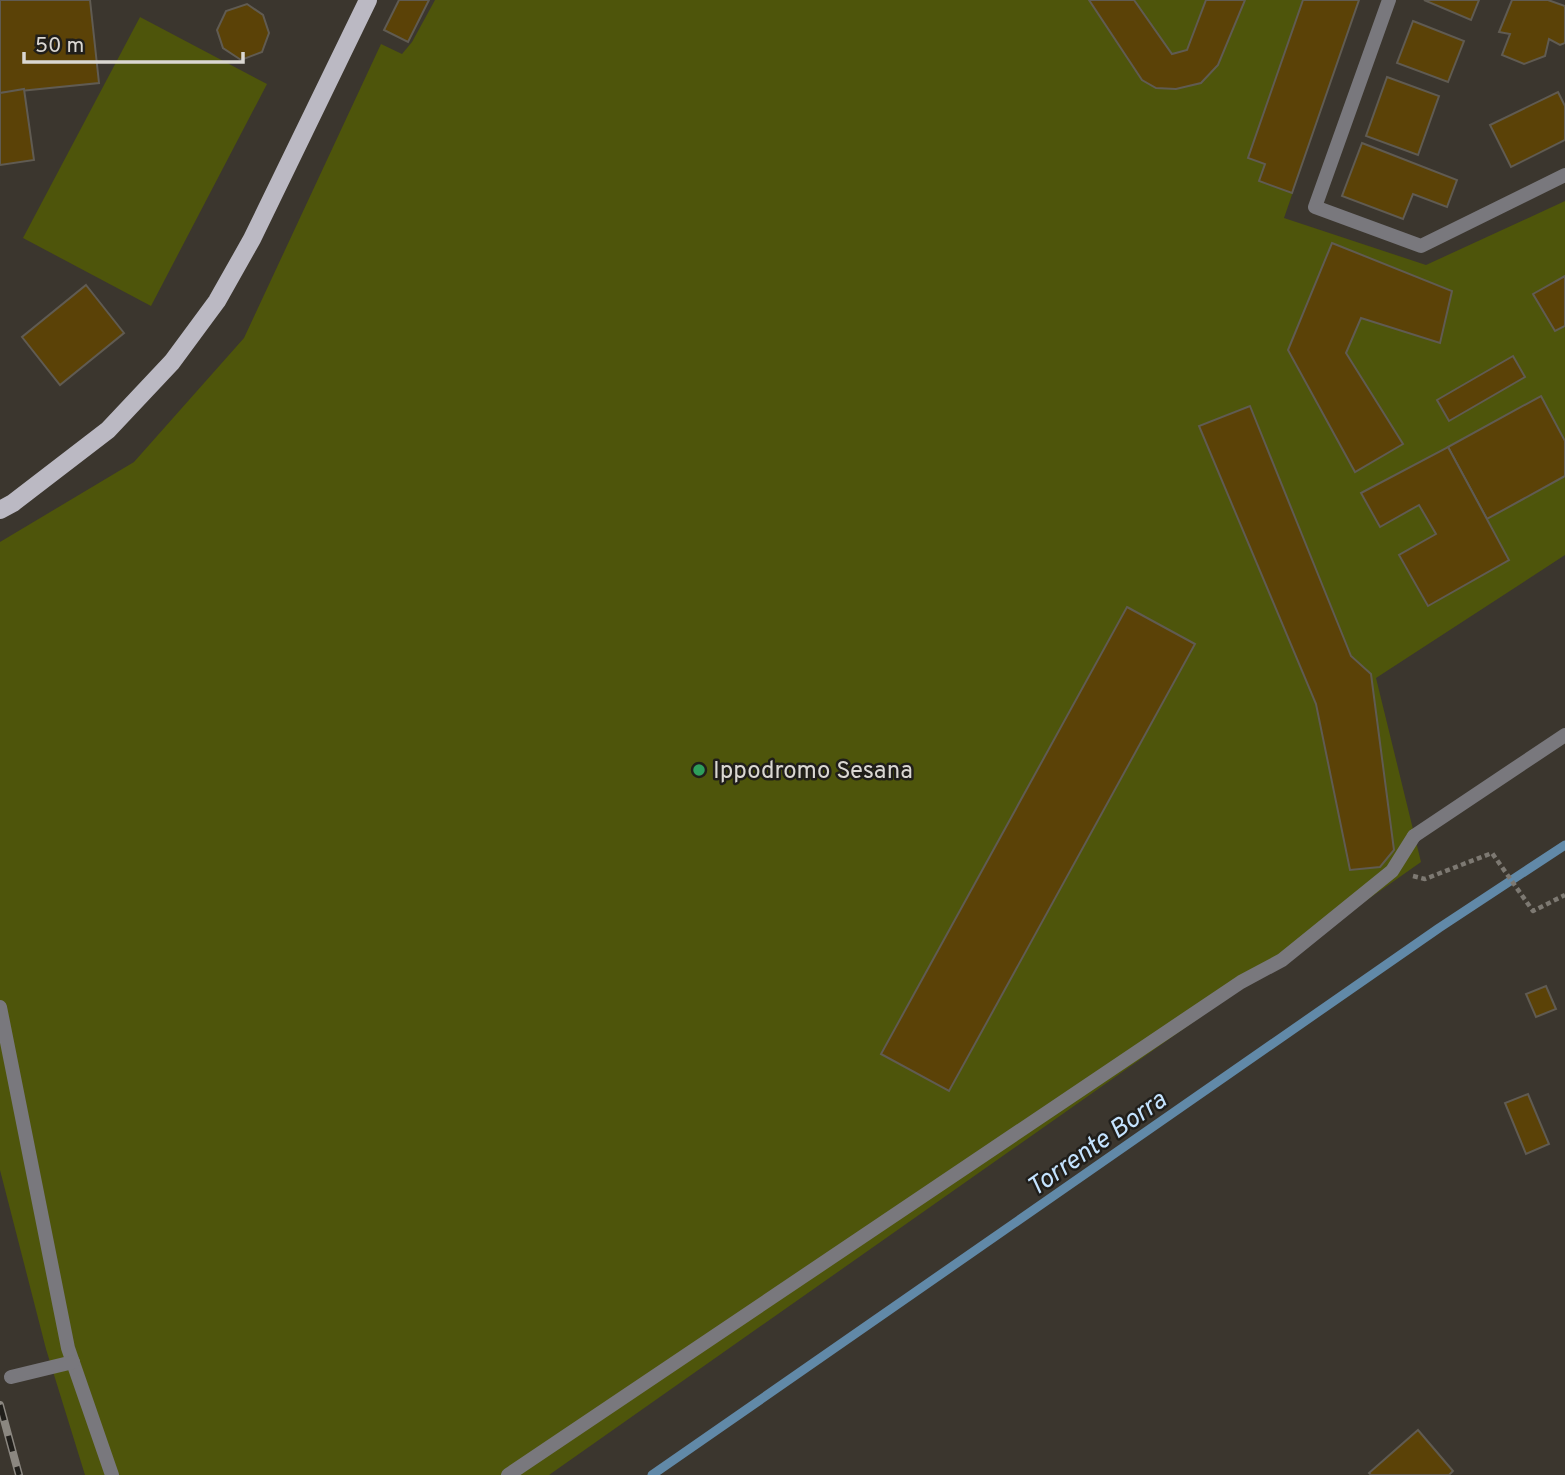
<svg xmlns="http://www.w3.org/2000/svg" width="1565" height="1475" viewBox="0 0 1565 1475" font-family="Overpass,sans-serif">
<style>
.green{fill:#4e550b}
.lines{fill:none;stroke-linecap:round;stroke-linejoin:round}
.stream{stroke:#6189a8;stroke-width:9}
.building{fill:#5b4207;stroke:#605b52;stroke-width:2}
.path{stroke:#7d7972;stroke-width:4.5;stroke-dasharray:5 3.5;stroke-linecap:butt}
.lane{stroke:#79787d;stroke-width:14}
.street{stroke:#79787d;stroke-width:14}
.primary{stroke:#bbb9c3;stroke-width:18}
.rail-casing{stroke:#8b8780;stroke-width:8}
.rail{stroke:#201e1a;stroke-width:5;stroke-dasharray:16;stroke-linecap:butt}
.leisure-dot{fill:#2e9e5b;stroke:#201e1a;stroke-width:2.5}
.labels{text-anchor:middle;stroke-width:5;stroke-linejoin:round;paint-order:stroke}
.poi-label{font-size:24px;fill:#dad7d2;stroke:#201e1a;text-anchor:start}
.water-label{font-size:26px;font-style:italic;fill:#c4e3ff;stroke:#201e1a}
</style>
<rect width="100%" height="100%" fill="#3b362e"/>
<g class="green">
<path d="M435,0h924l-75,218 142,47 139,-64v354l-189,123 45,184 -872,613h-464l-39,-126 -46,-179v-628l134,-80 110,-124 137,-294 21,10 10,-12z"/>
<path d="M140,17l127,67 -116,222 -128,-68z"/>
</g>
<g class="lines">
<path class="stream" d="M652,1475l787,-547 126,-83"/>
</g>
<g class="building">
<path d="M0,0h90l9,83 -99,10z"/>
<path d="M399,0h30l-21,42 -24,-12z"/>
<path d="M1089,0h45l38,54 15,-4 19,-50h39l-27,65 -17,18 -25,6 -20,-1 -14,-8z"/>
<path d="M1303,0h56l-67,193 -33,-12 6,-17 -17,-6z"/>
<path d="M1424,0h55l-8,20z"/>
<path d="M1512,0h36l17,6v37l-5,2 -11,-6 -4,17 -21,8 -22,-9 8,-21 -11,-2z"/>
<path d="M247,4l16,11 6,18 -7,19 -21,8 -18,-12 -6,-18 9,-19z"/>
<path d="M1413,21l51,20 -16,41 -51,-19z"/>
<path d="M1387,77l52,19 -21,59 -52,-19z"/>
<path d="M24,89l10,71 -34,5v-72z"/>
<path d="M1558,92l7,14v34l-54,27 -21,-42z"/>
<path d="M1362,143l95,37 -10,27 -34,-13 -10,25 -61,-23z"/>
<path d="M1332,243l120,48 -12,52 -79,-25 -15,35 57,91 -48,28 -67,-122z"/>
<path d="M1565,276v50l-10,5 -22,-37z"/>
<path d="M86,285l38,48 -64,52 -38,-48z"/>
<path d="M1513,356l12,21 -76,44 -12,-21z"/>
<path d="M1541,396l24,45v35l-78,43 -39,-72z"/>
<path d="M1250,406l101,250 20,18 23,176 -14,17 -30,3 -34,-166 -117,-278z"/>
<path d="M1448,447l61,113 -81,46 -29,-51 37,-21 -17,-29 -39,22 -19,-34z"/>
<path d="M1127,607l68,37 -246,447 -68,-37z"/>
<path d="M1546,986l10,23 -20,8 -10,-23z"/>
<path d="M1528,1094l21,50 -23,10 -21,-51z"/>
<path d="M1418,1430l35,41 -4,4h-78l-2,-2z"/>
</g>
<g class="lines">
<path class="path" d="M1413,876l12,3 67,-26 41,58 32,-16"/>
<g class="lane">
<path d="M0,1007l68,341 44,127"/>
<path d="M11,1377l62,-15"/>
<path d="M508,1475l733,-493 41,-22 110,-89 22,-35"/>
</g>
<g class="street">
<path d="M1389,0l-74,207 106,39 144,-71"/>
<path d="M1414,836l151,-101"/>
</g>
<path class="primary" d="M0,510l13,-7 95,-73 64,-68 45,-61 35,-62 116,-239"/>
<g class="rail-casing">
<path id="rail" d="M0,1405l19,70"/>
</g>
<use href="#rail" class="rail"/>
</g>
<circle class="leisure-dot" cx="699" cy="770" r="7"/>
<g class="labels">
<g class="poi-label">
<text x="713" y="778">Ippodromo Sesana</text>
</g>
<g class="water-label">
<text transform="translate(1096 1143) rotate(-35)" y="9">Torrente Borra</text>
</g>
</g>
<path d="M24 52v10h219v-10" fill="none" stroke="#dad7d2" stroke-width="3.5"/>
<text x="35" y="52" font-size="21" fill="#dad7d2" stroke="#201e1a" stroke-width="5" paint-order="stroke">50 m</text>
</svg>
